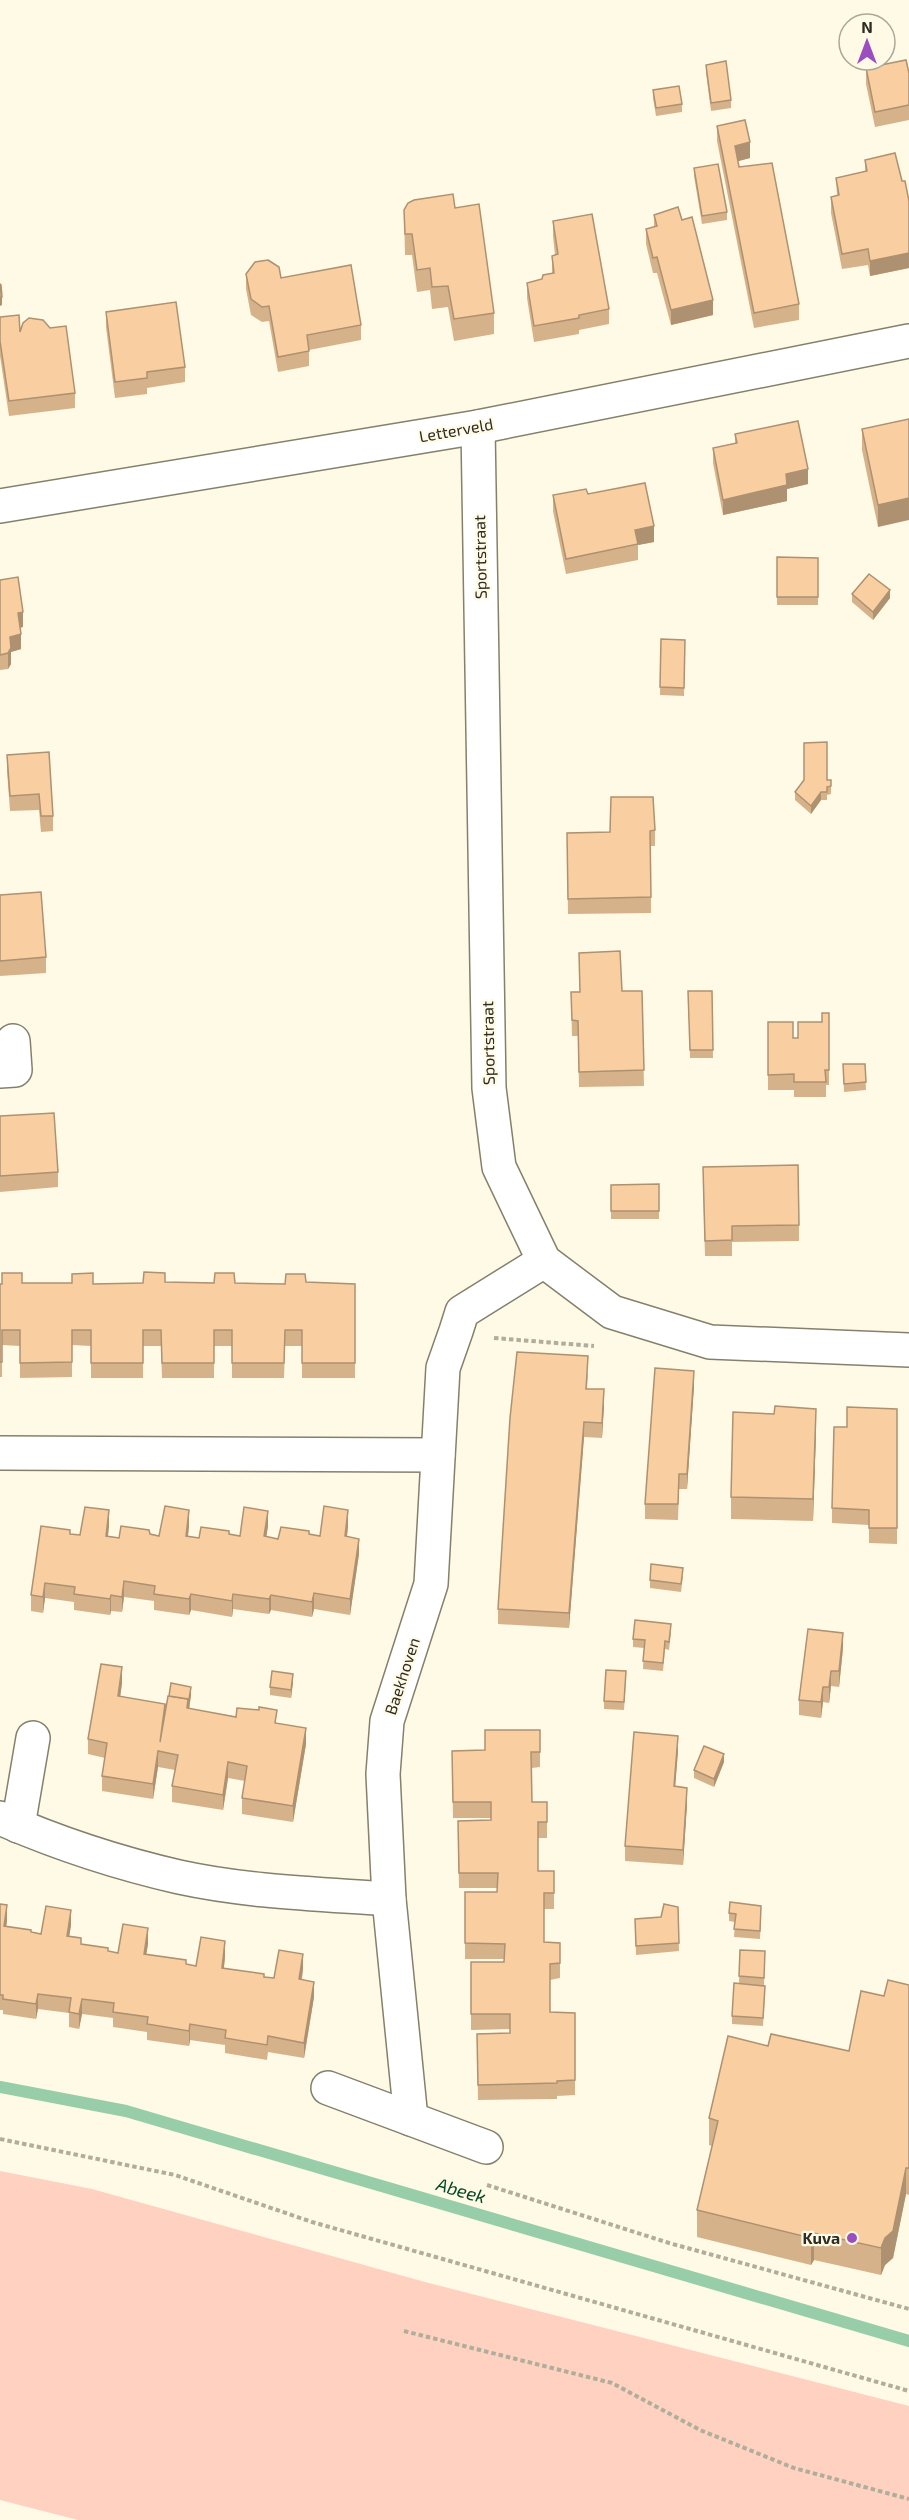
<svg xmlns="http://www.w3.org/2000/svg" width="909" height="2520" viewBox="0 0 909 2520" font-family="'Exo 2',sans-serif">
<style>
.green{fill:#ffd1c1}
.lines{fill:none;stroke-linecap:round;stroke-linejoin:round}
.stream{stroke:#98cda9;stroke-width:12}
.minor-casing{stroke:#84806d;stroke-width:36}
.path{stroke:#b0ad9d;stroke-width:4;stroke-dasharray:4.5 3;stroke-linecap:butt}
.minor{stroke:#fff;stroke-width:33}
.wall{fill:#d6b28b}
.shaded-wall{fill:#ae9171}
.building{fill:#f9cfa2;stroke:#ae9171;stroke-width:1.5}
.poi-dot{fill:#9b4ebf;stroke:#fefae5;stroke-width:2}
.labels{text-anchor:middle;stroke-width:4.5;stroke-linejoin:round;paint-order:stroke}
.street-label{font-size:16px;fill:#2d2c24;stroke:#fefae5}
.poi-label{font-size:16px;font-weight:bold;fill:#2d2c24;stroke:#fefae5;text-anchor:end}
.water-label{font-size:18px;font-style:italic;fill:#054827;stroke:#fefae5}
</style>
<rect width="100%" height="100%" fill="#fefae5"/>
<path class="green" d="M0,2171l92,18 333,93 484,124v114h-831l-78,-20z"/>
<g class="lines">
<path class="stream" d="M0,2087l126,24 783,230"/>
<g class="minor-casing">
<g id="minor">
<path d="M478,427l11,661 10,79 45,94 68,51 98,30 199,8"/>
<path d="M0,506l478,-79 431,-86"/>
<path d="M0,1071l15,-1 -2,-29"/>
<path d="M0,1453l438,2"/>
<path d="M0,1818c57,25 118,45 179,59 69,15 140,17 210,22"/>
<path d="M18,1826l15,-88"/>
<path d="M328,2088l158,59"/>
<path d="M411,2119l-22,-220 -6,-125 4,-53 44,-137 12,-216 13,-37 6,-19 82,-51"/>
</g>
</g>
<g class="path">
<path d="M494,1338l100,8"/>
<path d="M0,2139l175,36 137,47 597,169"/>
<path d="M487,2185l182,58 240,66"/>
<path d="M404,2331l208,52 88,47 94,38 115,31"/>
</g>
<use href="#minor" class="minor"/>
</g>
<g class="wall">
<path d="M909,64v56l-34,7 -9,-43v-16l43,4z"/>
<path d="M706,65l25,35v8l-20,3 -5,-38z"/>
<path d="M653,90l29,14v8l-26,4 -3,-18z"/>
<path d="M717,126l33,32 -12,3 1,6 60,137v16l-45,8 -37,-187z"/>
<path d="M865,160l37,21 7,20v67l-39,8 -2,-11 -26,4 -11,-56v-16l6,-1 -1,-18 29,-6z"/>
<path d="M694,168l33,44v8l-25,4 -8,-48z"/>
<path d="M455,208l39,105v21l-40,7 -6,-34 -16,2 -2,-19 -13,2 -5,-37h-7l-1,-45z"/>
<path d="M654,215l59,100 -42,10 -14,-52h-4l-7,-29v-15l8,-2z"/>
<path d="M553,221l56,88v15l-30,6v4l-45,8 -7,-44v-15l15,-4 10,-6v-17l3,-1 -2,-19z"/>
<path d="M246,274l35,4 80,47v15l-52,10v16l-31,6 -9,-51 -7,1 -11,-7 -5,-26z"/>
<path d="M106,312l79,55v15l-38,6v6l-32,4 -9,-71z"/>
<path d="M0,317l20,15 55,61v15l-66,8 -9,-60z"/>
<path d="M909,419l-31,108 -16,-77v-21z"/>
<path d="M735,434l73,50 -21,5v12l-64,14 -10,-52v-15l22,-5z"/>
<path d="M588,494l66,48 -16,3v15l-72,14 -13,-63v-16z"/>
<path d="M777,557l41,1v47h-41z"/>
<path d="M0,580l23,47 -3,1 1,21 -10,3v12l-3,5 -8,1z"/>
<path d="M852,594l38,4 -17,22 -21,-18z"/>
<path d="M661,639l24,1 -1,56 -24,-1z"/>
<path d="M49,752l4,64v15l-12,1 -2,-22 -29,1 -3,-40v-16z"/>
<path d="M827,780h4v14l-4,1v5h-6l-10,14 -16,-14v-8z"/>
<path d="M655,830v16h-4v67l-83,1 -1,-66z"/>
<path d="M0,895l46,62v16l-46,3z"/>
<path d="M622,991h20l2,95 -65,1 -1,-51h-6l-1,-44z"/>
<path d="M688,991h24l1,67h-23z"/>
<path d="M829,1013v72h-3v12h-32v-7h-26v-68l25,16h5l24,-16z"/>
<path d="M843,1064h22l1,26 -22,2z"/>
<path d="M0,1116l58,56v15l-58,5z"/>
<path d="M703,1183l96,42v16l-67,1v14h-27z"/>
<path d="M659,1184v35h-48v-34z"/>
<path d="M165,1282l120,2 21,-2 49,2v94h-53v-32h-17l-1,32h-52v-32h-18v32h-52l-1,-32h-18v32h-52v-32l-19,-1v32l-52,1v-32l-18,-1v32h-2v-93h93z"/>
<path d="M588,1372l-1,17 17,16 -2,33 -18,-1 -15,191 -71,-4v-15z"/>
<path d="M694,1386l-7,103h-8l-1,31 -33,-1v-15z"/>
<path d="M897,1409v135l-28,-1v-18l-37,-2v-15l15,-81z"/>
<path d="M816,1431l-3,90 -82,-2v-22z"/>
<path d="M109,1526l-1,10 11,2 31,-4 9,2 30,-10 -1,11 11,1 30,-4 11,2 28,-10 -2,11 12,2 31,-5 11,2 28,-10 -1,11 12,17 -9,61 -36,-6 -2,8 -41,-7 -2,4 -36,-5 -1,8 -41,-7 -2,5 -35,-5v-9l-30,-4 -2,15 -11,-1 -1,4 -36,-5v-8l-29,-4 -2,15 -12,-2v-16l39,-61 10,1z"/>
<path d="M683,1576l-2,16 -31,-4v-8z"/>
<path d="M671,1632l-2,18 -4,-1 -2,22 -20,-2 1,-21 -11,-1v-8z"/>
<path d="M843,1648l-4,39 -8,-1 -2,17 -6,-1 -2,16 -22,-3v-15z"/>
<path d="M626,1679l-2,31 -20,-1v-8z"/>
<path d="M293,1682l-2,16 -21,-3v-8z"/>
<path d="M122,1683l-2,14 45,13 26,-15 -2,14 88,14 29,21 -13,78 -51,-8v-16l3,-17 -17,-3 -5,32 -51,-8v-16l3,-16 -17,-3 -5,32 -51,-8v-15l3,-18 -17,-4v-15z"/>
<path d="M540,1730v37l-8,1v34h15v36h-9v33h16v38h-10v33l16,1v35l-10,2v32l25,1v82l-18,1v3l-79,1 -1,-66 33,-1v-4l-39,1v-68h33v-3h-39v-67h32l1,-4h-39l-1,-67 33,-1v-2h-38l-1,-67 33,-1z"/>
<path d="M678,1751l-3,35 12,18 -4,61 -58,-4v-15z"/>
<path d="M724,1762l-10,25 -20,-9v-8z"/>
<path d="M0,1904l7,17 -1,5 35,8 30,-9 -2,11 12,9 27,6 10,2 30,-9 -2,10 40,10 10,2 29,-9 -1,11 40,9 10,1 29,-9 -1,10 12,18 -10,61 -36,-6 -1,8 -42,-7v-8l-35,-5 -1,6 -42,-6v-8l-34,-5v-9l-31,-4 -3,15 -10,-2v-14l-31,-4 -2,10 -33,-5v-4h-3z"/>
<path d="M678,1907l1,44 -43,4 -1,-36 26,-2z"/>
<path d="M729,1913l32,1 -1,25 -26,-2 1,-15 -6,-1z"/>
<path d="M740,1950l25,1 -1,35 1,8 -2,32 -31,-2v-8l7,-33z"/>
<path d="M909,1985v210l-3,-1 -13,64 -8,7 -4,10 -67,-15 -3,5 -114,-28v-27l15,-64 -3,-1v-27l59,-72 81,5 35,-55z"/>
</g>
<g class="shaded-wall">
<path d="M750,142v16l-15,4v-16z"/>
<path d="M909,253v15l-39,8v-15z"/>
<path d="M2,297v8l-2,1v-8z"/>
<path d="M713,300v15l-42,10v-15z"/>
<path d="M808,469v15l-21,5v12l-64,14v-15l63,-26z"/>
<path d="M909,498v22l-31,7v-22z"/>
<path d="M654,526v16l-16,3 -3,-15z"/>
<path d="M890,590v8l-17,22v-8z"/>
<path d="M23,612v15l-5,1v-15z"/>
<path d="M21,634v15l-10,3v12l-3,5v-16l2,-16z"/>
<path d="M821,792v8l-10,14v-8z"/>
<path d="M694,1371v15l-7,103v-15z"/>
<path d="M604,1389v16l-2,33v-15z"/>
<path d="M816,1409v22l-3,90v-22z"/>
<path d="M584,1422v15l-15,191v-15z"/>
<path d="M109,1510v16l-3,25v-15z"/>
<path d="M189,1510v16l-3,26v-16z"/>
<path d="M348,1510v16l-3,26v-16z"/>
<path d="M268,1511v15l-4,26v-16z"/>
<path d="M359,1539v15l-9,61v-16z"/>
<path d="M124,1581v16l-2,15v-15z"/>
<path d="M45,1583v15l-2,15v-16z"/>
<path d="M314,1593v16l-2,8v-15z"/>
<path d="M191,1594v16l-2,5v-16z"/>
<path d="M233,1594v15l-1,8v-16z"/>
<path d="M111,1595v16l-1,4v-16z"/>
<path d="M271,1595v15l-2,4v-15z"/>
<path d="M843,1633v15l-4,39v-16z"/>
<path d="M122,1667v16l-4,29v-16z"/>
<path d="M831,1671v15l-2,17v-16z"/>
<path d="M293,1674v8l-2,16v-8z"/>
<path d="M191,1687v8l-4,29v-16z"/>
<path d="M823,1687v15l-2,16v-16z"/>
<path d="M306,1728v16l-13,78v-16z"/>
<path d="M678,1736v15l-4,51v-16z"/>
<path d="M158,1751v16l-5,32v-15z"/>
<path d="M724,1754v8l-10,25v-8z"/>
<path d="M228,1762v16l-5,32v-15z"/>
<path d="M687,1788v16l-4,61v-15z"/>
<path d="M7,1905v16l-3,20v-15z"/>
<path d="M71,1910v15l-4,26v-15z"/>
<path d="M148,1928v16l-4,25v-15z"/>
<path d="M225,1941v16l-3,26v-15z"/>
<path d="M303,1954v15l-4,25v-15z"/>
<path d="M314,1982v15l-10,61v-15z"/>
<path d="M38,1994v15l-2,10v-15z"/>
<path d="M82,1999v15l-3,15v-15z"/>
<path d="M190,2024v16l-1,6v-15z"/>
<path d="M906,2168v26l-13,64 -8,7 -4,10v-27z"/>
<path d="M814,2233v27l-3,5v-27z"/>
</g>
<g class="building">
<path d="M906,60l3,13v32l-34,7 -9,-44z"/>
<path d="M726,61l5,39 -20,3 -5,-38z"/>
<path d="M679,86l3,18 -26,4 -3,-18z"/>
<path d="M745,120l5,22 -15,4 4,21 33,-4 27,141 -45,9 -37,-187z"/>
<path d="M895,153l7,28h3l4,20v52l-39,8 -2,-12 -26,5 -11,-57 8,-2 -3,-17 31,-7 -2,-11z"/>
<path d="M718,164l9,48 -25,4 -8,-48z"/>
<path d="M453,194l2,14 24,-4 15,109 -40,6 -6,-33 -16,1 -2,-19 -13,2 -5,-36h-7l-1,-24 4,-7 6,-3z"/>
<path d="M678,207l4,13 10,-3 21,83 -42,10 -14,-53 -4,1 -7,-29 11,-3 -3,-11z"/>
<path d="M592,214l17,95 -30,6v3l-45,8 -7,-43 15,-4 1,-4 11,-2 -2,-17 6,-2 -5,-33z"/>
<path d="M268,260l11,7 2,11 70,-13 10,60 -54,10 2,16 -31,6 -9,-51 -7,1 -11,-8 -5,-25 9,-12z"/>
<path d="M0,284l1,1 1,12 -2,1z"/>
<path d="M176,302l9,65 -38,5v6l-32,4 -9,-70z"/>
<path d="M19,315l1,17 3,-9 6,-5 14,2 7,8 16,-2 9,67 -66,8 -9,-60v-24z"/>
<path d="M909,419v79l-31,7 -16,-76z"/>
<path d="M798,421l10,48 -22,5 1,11 -64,15 -10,-52 24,-5 -2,-9z"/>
<path d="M645,483l9,43 -19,4 3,14 -72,15 -13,-64 33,-6 2,5z"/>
<path d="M777,557l41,1v39h-41z"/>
<path d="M869,574l21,16 -17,22 -21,-18z"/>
<path d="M18,577l5,35 -5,1 3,21 -11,3 1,11 -3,5 -8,2v-75z"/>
<path d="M661,639l24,1 -1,48 -24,-1z"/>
<path d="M827,742v38h4v6l-4,1v5h-6l-10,14 -16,-14 9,-12v-37z"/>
<path d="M49,752l4,64h-12l-2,-22 -29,2 -3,-41z"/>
<path d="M611,797h42l2,33 -5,1 1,66 -83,2 -1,-66 43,-1z"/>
<path d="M41,892l5,65 -46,4v-66z"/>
<path d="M620,951l2,40h20l2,79 -65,2 -1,-51 -6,-1 -1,-28h9l-1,-39z"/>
<path d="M688,991h24l1,59h-23z"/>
<path d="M822,1013h7v57h-4l1,12h-32v-8l-26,1v-53h25v16h5v-16h24z"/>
<path d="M843,1064h22l1,18 -22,2z"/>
<path d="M54,1113l4,59 -58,4v-60z"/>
<path d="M798,1165l1,60 -67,1v14l-27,1 -2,-74z"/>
<path d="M659,1184v27h-48v-26z"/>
<path d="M144,1272l21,1v9l49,1 1,-10h19l1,10 50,1 1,-10h19l1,8 49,2v79h-53v-33h-17l-1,33h-52v-33h-18v33h-52l-1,-33h-18v33h-52v-33h-19v32l-52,1v-33h-18v32h-2v-78h2v-11h20v10h50v-9l21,-1v11l50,-1z"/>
<path d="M517,1352l71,4 -2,33h18l-2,34 -18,-1 -15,191 -71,-4 12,-191z"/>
<path d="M655,1368l39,3 -7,103h-8l-1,30h-33z"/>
<path d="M775,1406l41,3 -3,90 -82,-2 2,-85 41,2z"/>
<path d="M847,1407l50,2v119h-28v-18l-37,-2 2,-81h13z"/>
<path d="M165,1506l24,4 -3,26 13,2 2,-11 28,4v3l11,2 4,-29 24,4 -4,25 14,3 3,-12 28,4v3l11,2 4,-30 24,4 -3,26 14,3 -9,60 -36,-6 -2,9 -41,-7 -2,4 -36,-5 -1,7 -41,-7 -2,5 -35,-5 1,-8 -31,-5 -2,16 -11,-2 -1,4 -36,-5 1,-7 -30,-4 -2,14 -12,-2 10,-69 29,4v4l10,1 5,-28 24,3 -3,26 13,2 2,-12 28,4 1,4 9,2z"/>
<path d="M651,1564l32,4 -2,16 -31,-4z"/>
<path d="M635,1620l36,4 -2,18 -4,-1 -2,22 -20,-2 2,-21 -12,-1z"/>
<path d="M808,1629l35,4 -4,38h-8l-2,16h-6l-2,15 -22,-2z"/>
<path d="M101,1664l21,3 -4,29 47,8 -5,38 8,-46 20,3 -1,9 49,9 1,-9 22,2v-3l18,3 -2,13 31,5 -13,78 -51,-8 5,-32 -19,-4 -5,33 -51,-9 6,-31 -20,-4 -5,33 -51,-8 5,-33 -19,-4z"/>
<path d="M606,1670l20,1 -2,31 -20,-1z"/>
<path d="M272,1671l21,3 -2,16 -21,-3z"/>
<path d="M171,1683l20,4 -3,18v-6l-19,-3z"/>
<path d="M485,1730h55v22h-9l1,50h15v20h-9v49h16v22h-10v49l16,1v20l-10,1v48l25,1v67l-18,1v2l-79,2 -1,-51 33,-1v-19h-39v-52h33l1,-18 -40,-1v-51h32l1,-19h-39l-1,-52 33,-1v-18h-38l-1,-51 33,-1z"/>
<path d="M634,1732l44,4 -4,50 13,2 -4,62 -58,-4z"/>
<path d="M704,1746l20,8 -10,25 -20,-9z"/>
<path d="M730,1902l31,4 -1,25 -26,-2 2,-15 -7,-1z"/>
<path d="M0,1904l7,1 -3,21 27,4v2l10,2 5,-28 25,4 -4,26 14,2v6l27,4v3l10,2 5,-29 25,4 -4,26 42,6v4l10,2 5,-29 24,4 -3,27 42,6v3l10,1 5,-28 24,4 -4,25 15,3 -10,61 -36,-7 -1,9 -42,-7 1,-8 -36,-6 -1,7 -42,-7 1,-7 -35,-5 1,-9 -32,-4 -3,15 -10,-2 2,-14 -33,-4 -2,10 -33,-5v-4h-3z"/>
<path d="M664,1904l14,3 1,36 -43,3 -1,-27 26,-2z"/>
<path d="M740,1950l25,1 -1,27 -25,-2z"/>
<path d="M888,1980l21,5v183h-3l-13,63 -8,7 -4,10 -67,-15 -3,5 -114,-28 21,-89 -9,-3 19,-82 40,10 3,-12 78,17 12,-60 23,5z"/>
<path d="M734,1983l31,3 -2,32 -31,-2z"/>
</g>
<circle class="poi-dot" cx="852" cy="2238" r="6"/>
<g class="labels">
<g class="street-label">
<text transform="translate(456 430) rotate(-10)" y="6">Letterveld</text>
<text transform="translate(480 557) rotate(-91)" y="6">Sportstraat</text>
<text transform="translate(488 1043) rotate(-91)" y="6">Sportstraat</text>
<text transform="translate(402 1676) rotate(-72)" y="6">Baekhoven</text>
</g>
<g class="poi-label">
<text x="840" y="2244">Kuva</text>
</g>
<g class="water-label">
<text transform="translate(461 2191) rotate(16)" y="6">Abeek</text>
</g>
</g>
<g transform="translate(867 42)"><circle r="28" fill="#fefae5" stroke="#aaa898" stroke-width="1.5"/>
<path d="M0-4.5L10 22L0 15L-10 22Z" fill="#9b4ebf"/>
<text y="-9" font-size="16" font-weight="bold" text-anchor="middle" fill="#2d2c24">N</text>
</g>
</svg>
